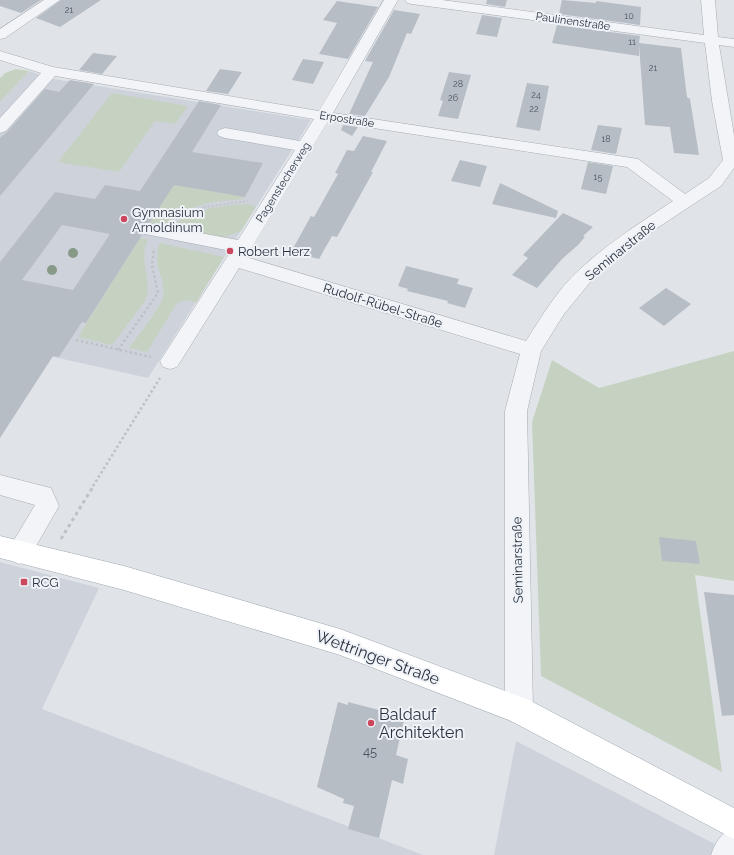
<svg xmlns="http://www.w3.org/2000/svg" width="734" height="855" viewBox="0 0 734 855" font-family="Raleway,sans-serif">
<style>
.built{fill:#ced3db}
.green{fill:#c6d2c1}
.building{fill:#b7bdc5;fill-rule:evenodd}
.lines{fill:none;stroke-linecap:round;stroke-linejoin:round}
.minor-casing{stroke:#a5abb3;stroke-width:1}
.major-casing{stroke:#9fa8b4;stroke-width:1}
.path-far2{stroke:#bec2c7;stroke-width:1.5;stroke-dasharray:2 2;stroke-linecap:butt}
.path-far1{stroke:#bec2c7;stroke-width:2.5;stroke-dasharray:2.5 2.5;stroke-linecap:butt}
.path{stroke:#bec2c7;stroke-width:3;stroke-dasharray:3.5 3.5;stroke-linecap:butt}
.minor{fill:#f3f4f7;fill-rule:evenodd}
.major{fill:#fff;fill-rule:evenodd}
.tree{fill:#879987}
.poi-dot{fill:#cc465d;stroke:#eff2f6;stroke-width:1.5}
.labels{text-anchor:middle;stroke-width:4;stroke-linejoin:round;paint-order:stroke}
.far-number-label{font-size:9px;fill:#4c5561}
.far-street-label{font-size:11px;fill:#293240;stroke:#eff2f6}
.poi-label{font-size:13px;fill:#293240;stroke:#eff2f6;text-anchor:start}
.street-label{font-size:13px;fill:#293240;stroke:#eff2f6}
.near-number-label{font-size:13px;fill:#4c5561}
.near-street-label{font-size:16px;fill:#293240;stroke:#eff2f6}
.near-poi-label{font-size:16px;fill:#293240;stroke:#eff2f6;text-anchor:start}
</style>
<rect width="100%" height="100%" fill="#e0e4e9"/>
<g class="built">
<path d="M29,71l25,8 257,41 -163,258 -148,-33v-243z"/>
<path d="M0,562l99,26 -57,121 381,146h-423z"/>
<path d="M516,741l218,113v1h-240z"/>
</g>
<g class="green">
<path d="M16,69l13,2 -29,31v-24l5,-5z"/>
<path d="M112,93l76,13 -13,18 -20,-3 -36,51 -61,-10z"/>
<path d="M169,184l76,13c-6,4 -17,3 -24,4 -23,3 -40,10 -57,25l-15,-3 8,-12z"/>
<path d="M248,204l8,3 -15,24 -17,6 -52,-10c15,-18 53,-22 76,-23z"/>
<path d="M140,238l8,2c-11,20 6,42 -3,61l-33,44 -34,-8z"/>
<path d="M160,243l64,14 -28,46 -9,-3 -10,3 -30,49 -18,-4c7,-9 33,-43 34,-51 3,-22 -12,-29 -3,-54z"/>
<path d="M734,351v230l-39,-6 27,197 -181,-96 -9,-254 20,-62 47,28z"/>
</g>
<g class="building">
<path d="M0,0h41l-20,13 -21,-7z"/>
<path d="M61,0h40l-41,27 -24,-9z"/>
<path d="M487,0h20l-2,7 -19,-3z"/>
<path d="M562,0l34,3v-2l45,6 -1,18 -81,-11z"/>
<path d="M337,1l41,6 -30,52 -29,-5 18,-31 -14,-3z"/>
<path d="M394,10l26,4 -9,20 -4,-1 -18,44 -24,39 -16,-2 24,-52 -8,-1z"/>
<path d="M482,15l20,3 -5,19 -21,-3z"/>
<path d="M557,25l83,11 -1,7 42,5 6,49 3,2 9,56 -25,-2 -4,-26 -25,-2 -6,-80v11l-87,-13z"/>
<path d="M93,53l24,3 -15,18 -23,-4z"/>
<path d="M303,59l21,3 -11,22 -21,-4z"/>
<path d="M220,69l22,3 -14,22 -22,-3z"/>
<path d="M449,72l22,3 -13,44 -20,-3 5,-15 -3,-1z"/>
<path d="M70,80l24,4 -94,112v-58l7,-6 38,-43 14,3z"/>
<path d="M527,83l22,3 -9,45 -24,-4z"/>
<path d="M199,101l22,4 -29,47 71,11 -18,34 -71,-12 -24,37 -10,2 -4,4 3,6 3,1 -56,88 -4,-1 -23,35 -6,-1 -53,82v-176l55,-70 40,7 10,-14 35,6zM62,225l48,9 -37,56 -51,-10z"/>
<path d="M343,125l15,2 -6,9 -11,-6z"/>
<path d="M598,125l24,3 -6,26 -25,-4z"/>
<path d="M363,136l24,5 -16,31h2l-36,65 -5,-1 -13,23 -28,-7 20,-36 3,1 24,-43 -3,-1 12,-23 7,1z"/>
<path d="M460,160l27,6 -7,21 -29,-6z"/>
<path d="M588,162l25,4 -7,28 -25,-5z"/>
<path d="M500,183l58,28 -2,7 -64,-14z"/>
<path d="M563,213l30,14 -10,9 2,1 -7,8 -16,14 -25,29 -25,-13 16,-17 -5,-3z"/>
<path d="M406,266l53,13 -2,5 16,4 -8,20 -18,-5 1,-2 -41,-10 1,-2 -10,-3z"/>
<path d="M666,288l25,16 -27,22 -25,-18z"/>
<path d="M659,537l37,4 4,23 -38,-3z"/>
<path d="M704,592l30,3v120l-12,1z"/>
<path d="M338,702l10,3v-3l31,8 -1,3 26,7 -8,35 12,4 -5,25 -11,-4 -13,58 -31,-9 6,-23 -11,-3 1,-4 -27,-12z"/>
</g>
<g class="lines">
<g class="minor-casing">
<g id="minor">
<path d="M44,0h16l-55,38 -5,1v-10z"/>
<path d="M384,0h14l-65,113 299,45 6,1 47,35 24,-16 14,-18 -11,-59 -7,-58 -293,-39 -5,-1 -2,-3h37l262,35 -3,-35h14l3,37 16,2v8l-15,-2 15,90v33l-13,18 -67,44 -62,50 -28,34 -23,37 -14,60 6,299 -4,10 -10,4 -10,-4 -4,-10v-299l15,-57 -281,-86 -62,99 -7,2 -7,-2 -3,-6 71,-110 -91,-18 -3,-4 3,-4 6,-2 92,17 57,-90 -70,-12 -6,-2 -2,-3 2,-3 6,-2 75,13 14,-22 -259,-43 -49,55 -6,2v-15l41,-45 -41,-13v-9l53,16 266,44zM328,121l299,46 46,34c-32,21 -66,43 -94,69 -21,19 -37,46 -53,71l-280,-84z"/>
<path d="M0,475l51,13 8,18 -31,54 -9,4 -9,-4 -3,-8 28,-47 -35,-10z"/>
<path d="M734,828v27h-23c5,-14 9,-21 23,-27z"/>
</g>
</g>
<g class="major-casing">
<path id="major" d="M0,536l124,30 216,63 189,71 205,108v31l-223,-118 -171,-66 -216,-65 -124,-32z"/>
</g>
<path class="path-far2" d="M200,209l5,-2 43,-6"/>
<g class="path-far1">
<path d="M183,216l19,-8"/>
<path d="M76,340l75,17"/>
<path d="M118,350l40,-57 -6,-28 2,-17"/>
<path d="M93,486l67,-108"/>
</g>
<path class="path" d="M61,539l33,-54"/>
<use href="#minor" class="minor"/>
<use href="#major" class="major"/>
</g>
<g class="tree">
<circle cx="73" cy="253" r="5"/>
<circle cx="52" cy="270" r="5"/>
</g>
<g class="poi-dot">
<circle cx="124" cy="219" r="4"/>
<circle cx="230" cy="251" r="4"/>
<rect x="20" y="578" width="8" height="8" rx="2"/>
<circle cx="371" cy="723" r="4"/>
</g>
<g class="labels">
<g class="far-number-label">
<text x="69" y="13">21</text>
<text x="629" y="19">10</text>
<text x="632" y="45">11</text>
<text x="653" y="71">21</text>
<text x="458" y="87">28</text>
<text x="536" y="98">24</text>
<text x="453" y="101">26</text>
<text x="534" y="112">22</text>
<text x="606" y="142">18</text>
<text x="598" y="180">15</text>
</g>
<g class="far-street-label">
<text transform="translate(573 21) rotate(8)" y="4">Paulinenstraße</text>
<text transform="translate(347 119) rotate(9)" y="4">Erpostraße</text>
<text transform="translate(283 182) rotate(-58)" y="4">Pagenstecherweg</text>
</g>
<g class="poi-label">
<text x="132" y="217">Gymnasium<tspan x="132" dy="15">Arnoldinum</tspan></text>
<text x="238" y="256">Robert Herz</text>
<text x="32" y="587">RCG</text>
</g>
<g class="street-label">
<text transform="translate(620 250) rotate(-39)" y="5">Seminarstraße</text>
<text transform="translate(383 305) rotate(17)" y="5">Rudolf-Rübel-Straße</text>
<text transform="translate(517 560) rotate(-91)" y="5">Seminarstraße</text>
</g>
<g class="near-number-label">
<text x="370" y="756">45</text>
</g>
<g class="near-street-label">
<text transform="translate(378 657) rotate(20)" y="6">Wettringer Straße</text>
</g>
<g class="near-poi-label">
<text x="379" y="720">Baldauf<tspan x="379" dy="18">Architekten</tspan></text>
</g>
</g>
</svg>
